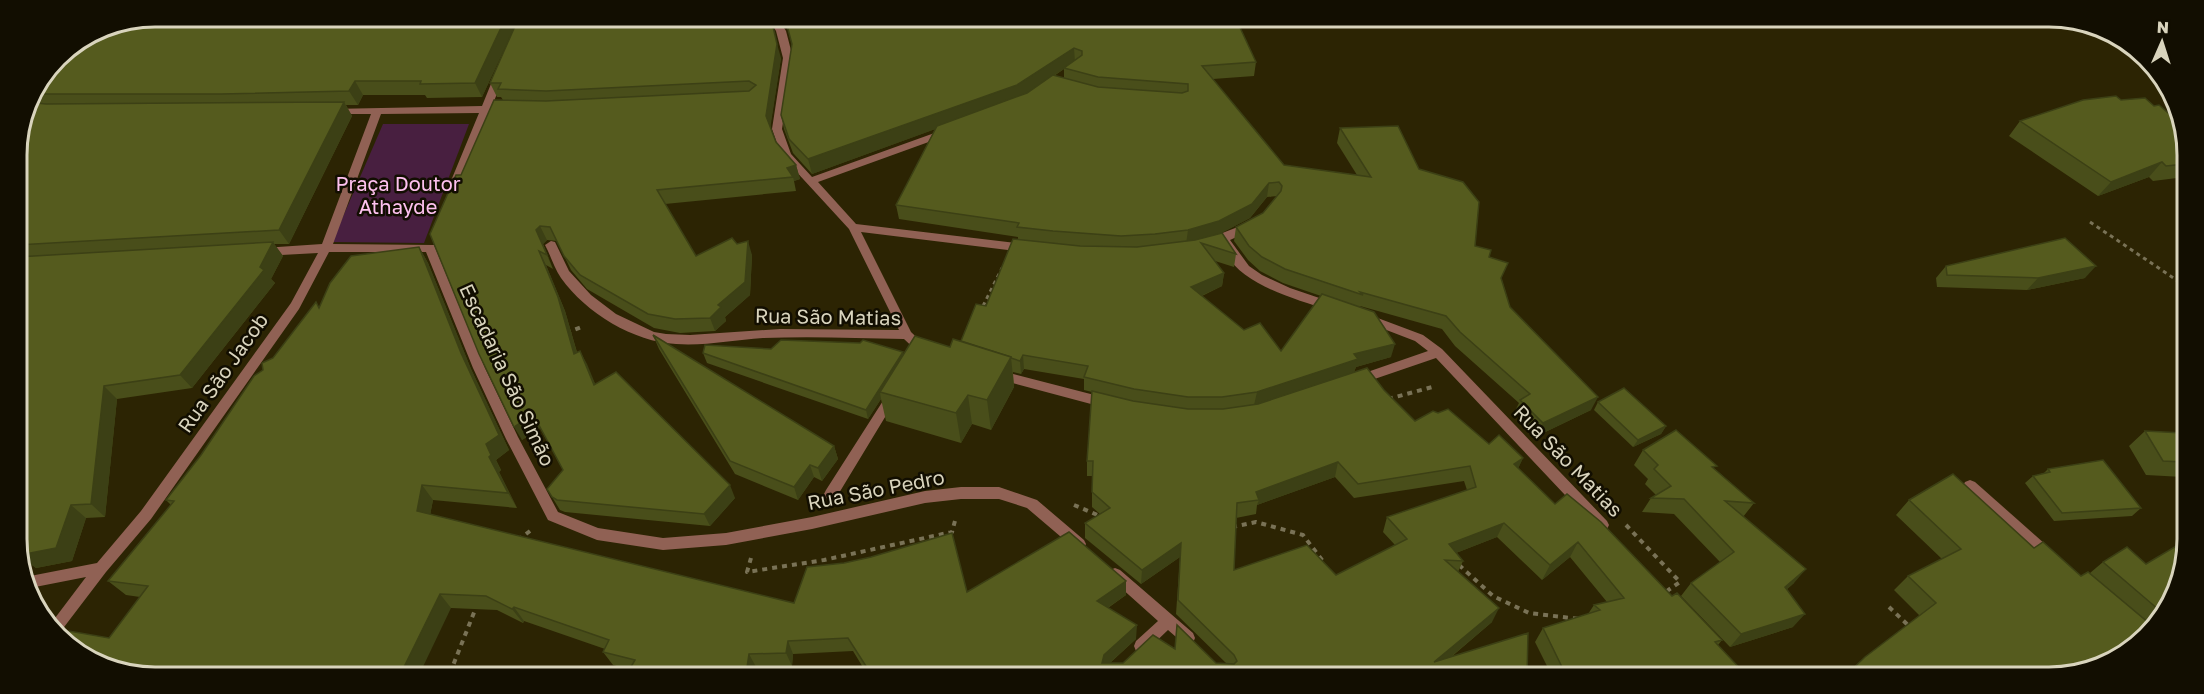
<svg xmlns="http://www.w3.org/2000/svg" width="2204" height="694" viewBox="0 0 2204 694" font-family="'Golos Text',sans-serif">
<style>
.green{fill:#481f40}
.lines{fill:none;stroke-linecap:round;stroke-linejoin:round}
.path-far1{stroke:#797256;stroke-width:3;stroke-dasharray:4 4;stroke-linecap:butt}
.path{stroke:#797256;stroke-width:4;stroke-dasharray:5 5;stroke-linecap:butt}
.minor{fill:#906154;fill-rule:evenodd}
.wall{fill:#494e1a;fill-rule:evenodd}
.shaded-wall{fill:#3c4015}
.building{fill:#555b1e;stroke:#3c4015;stroke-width:1.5;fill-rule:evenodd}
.labels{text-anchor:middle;stroke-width:5;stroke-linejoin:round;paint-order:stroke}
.park-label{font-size:20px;fill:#fec1ef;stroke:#120e01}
.street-label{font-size:20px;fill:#d9d4bd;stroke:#120e01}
.rim{fill:none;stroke:#d9d4bd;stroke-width:3}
</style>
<rect width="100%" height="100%" fill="#2c2403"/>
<path class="green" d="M383,124h86l-45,119 -92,-1z"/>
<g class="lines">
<g class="path-far1">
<path d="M2090,222l94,63"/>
<path d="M983,306l19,-38"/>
</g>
<g class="path">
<path d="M981,310l3,-5"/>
<path d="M566,333l18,-7"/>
<path d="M1388,399l48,-13"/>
<path d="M1074,505l26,11"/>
<path d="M1626,525l54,57 -16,11"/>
<path d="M1232,527l24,-5 47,13 22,29"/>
<path d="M518,540l16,-12"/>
<path d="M751,558l-4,14 77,-12 128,-28 4,-15"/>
<path d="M1459,565l34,31 36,17 50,6"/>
<path d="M1889,607l21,20"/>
<path d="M450,673l27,-68"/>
</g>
<g class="minor">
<path d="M768,18h10l8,13 7,27 -11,71 9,25 21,23 128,-46 4,-1 5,3 -1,2 -130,47 38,42 169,20 6,4 -6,4 -164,-20 50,100 17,16 2,3 -2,3h-8l-16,-15c-47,-1 -94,-3 -141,-1 -29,2 -58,8 -87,6 -42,-2 -90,-31 -115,-66 -7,-10 -10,-22 -16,-33l6,-4 4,1 14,29 22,24 25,19 38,18 12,2 24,1 90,-6 119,1 -50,-101 -68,-74 -9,-26 11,-71 -7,-27z"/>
<path d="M500,71l5,3 -13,32h14l5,3 -5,3h-17l-32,79h-8l-1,-3 31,-75 -98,1 -48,130 101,1 51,123 33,69 40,75 40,16 65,10 63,-5 86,-16 113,-26 36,-4h38l38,13 47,40 2,4 -2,4 -5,2 -5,-2 -47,-40 -28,-9h-38l-36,4 -113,26 -86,16 -63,5 -66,-10 -49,-20 -42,-81 -33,-71 -47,-116h-97l-30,57 -148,210 -45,53 -48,63 -7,-4 -2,-5 37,-49 -56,11 -5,-11 72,-14 44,-52 150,-208 27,-50 -55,3 -6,-4 6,-4 59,-4 49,-130h-36l-4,-1v-4l151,-3 13,-32z"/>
<path d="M1248,223l4,1 2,3 -2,3 -22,10 19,26 13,9 28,13 44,15 2,3 -2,3h-8c-32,-10 -98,-28 -103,-67l-12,4 -6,-4 2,-3z"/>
<path d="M1367,314l56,21 19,14 165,172 2,4 -2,4 -5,2 -5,-2 -161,-171 -79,27 -4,-2 -2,-3 2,-3 75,-26 -13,-10 -52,-20 -2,-3 2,-3z"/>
<path d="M998,370l108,28 4,1 2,4 -2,4 -4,1 -112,-30 -2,-3 2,-3z"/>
<path d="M892,391l4,2 2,3 -2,3 -60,99 -5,2 -5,-2 -2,-4 2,-4 62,-97z"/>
<path d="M1970,480l5,2 78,69 2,4 -2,4 -5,2 -5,-2 -78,-69 -2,-4 2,-4z"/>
<path d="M1115,568l5,2 73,63 2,5 -2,5 -5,2 -5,-2 -15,-13 -22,21 -5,2 -5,-2 -2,-5 2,-5 22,-20 -48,-43 -2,-4 2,-4z"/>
</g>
</g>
<g class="wall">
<path d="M155,16l364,1 -37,80 -55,1 -2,-3h-62l-5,10h-12l6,11 -63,128h-15l9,12 -12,23 4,4 -83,105 -75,11 -12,118 -19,1 -14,43 -36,7 -4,-3 -12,2 -1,-1 -2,-420 10,-44 30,-45z"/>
<path d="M781,18l455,1 20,43 -2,14 -41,3 71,86 73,10 -20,-32 3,-15 79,41 56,77 14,11 13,23 8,27 81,103 -54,26 -23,-23 5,-10 -64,-57 -13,-17 -82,-23 31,51 -35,10 -2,5 30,18 31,31 74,23 34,14 -5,10 37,36 117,92 50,44 -4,5 29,31h-195l-17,-34 8,-14 45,-14 6,-9 13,-3 -37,-45 -28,23 -45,-43 -41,16 7,8 -5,11 34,50 -42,36 77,18 -660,-2 -14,-23 -60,3 -1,12 -36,1 -1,7h-126l-1,-2 2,-2 -17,-5 -10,-13 2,-3 -81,-28 -1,2 -26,-13 -46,-2 -342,30 31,-41 -14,-2 -18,-14 63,-76 -5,-5 35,-45 62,-85 10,-12 43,-56 3,5 100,-60 9,16 43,106 38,81 -13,10 5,10 -2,2 18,36 -84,-8 -3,15 364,88 173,-11 159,3 -18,13 28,31 -26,24h13l52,-15 2,-23 39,38 11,1 -51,-50 4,-57 -39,27 -56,-46v-15l15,-9 -8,-7v-31h-5v-15l5,-69 -8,-2v-11l-60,-10 -3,5 -8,-2 1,15 -23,43 -19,-6 -11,19 -75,-22 -5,-22 -13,20 -161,-56 -4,-10 68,-4 132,3v3l47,-8 11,-6 25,-35 32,-66v-3l-119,-18 -3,-14 39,-76 -123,45 -19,-21 -9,-24 -3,-14 11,-70 -4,-15zM1064,69v9l-10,-2zM1277,196l-14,17 -27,14 -2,14 14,19 12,11 23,12 38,13 -40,55 -37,-21 -42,-34 20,-10 2,-13 -9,-12 19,6 2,-13 -17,-20 31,-16 17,-21zM1335,477l19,21 110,-17 3,9 -80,27 -4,15 12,13 -59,30 -102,-5 2,-52 20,-4 1,-9z"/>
<path d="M781,58l-11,69 6,15 20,23 4,14 -6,2 2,10 -131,13 31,52 41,-12 15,11 -2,40 -25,22 1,4 -11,10 -35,2 -26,-5 -67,-39 -16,-19 -14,-29 -10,-1 -4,4 10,25 -7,-4 19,46 12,41 3,-1 15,33 140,114 -25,28 -145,-14 -5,-2 -8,-13 11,-27 -23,-42 -18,12 -61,-265 42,-75 -2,-3h-4l-7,-14z"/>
<path d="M2121,100l33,6 31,22v49l-32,4 -4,-4 -51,19 -89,-60 11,-15z"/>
<path d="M1946,266l139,12 -58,12 -90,-3 -1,-9z"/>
<path d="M653,335l181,111 4,13 -16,22 -8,-4 -16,23 -63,-26 -76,-125z"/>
<path d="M1598,402l68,24 -5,8 -28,13 -39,-37z"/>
<path d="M2183,429v48l-37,-2 -17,-29 16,-15 33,2z"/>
<path d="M1643,450l72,19 39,34 -11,14 51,66 -7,6 6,38 -63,20 -49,-51 10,-13 29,-21 -46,-48 -32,-2 9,-14 5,-3 -11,-11 3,-5 -14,-14z"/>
<path d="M2048,469l93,39 -9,8 -78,5 -29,-38 8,-7 11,-3z"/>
<path d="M1909,500l125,48 47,28 9,-3 13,-11 43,2 37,11 -49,74 -214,-33 -26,-26 14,-14 34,-17 -46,-44z"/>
</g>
<g class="shaded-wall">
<path d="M155,16l-98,41 45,-30z"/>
<path d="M351,17h11l-4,17 -8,-14z"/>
<path d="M506,17h13l-37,80 -7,-14z"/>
<path d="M777,44l4,14 -11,72 -4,-14z"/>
<path d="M1074,48l1,14 -11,6v1l-46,30 -206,75 -4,-15z"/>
<path d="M355,81l8,14 -5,10 -9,-14z"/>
<path d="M344,102l8,14 -63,128 -10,-14z"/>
<path d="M2162,162l-13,15 -51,19 13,-14z"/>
<path d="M796,165l4,14 -6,2 -1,-4 -6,-9z"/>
<path d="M1269,183l-2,14 -17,21 -32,17 -32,9 2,-14z"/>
<path d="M540,226l7,14 -4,4 10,25 -17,-39z"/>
<path d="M748,241l4,14 -2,40 -25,22 1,4 -11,10 -5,-13 8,-13z"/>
<path d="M273,242l10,14 -12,23 4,4 -83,105 -12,-13 80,-108z"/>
<path d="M419,247l9,16 43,106 38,81 -13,10 5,10 -2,2 18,36 -9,-15 -19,-36 -28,-104z"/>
<path d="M539,251l7,14 19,46 16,56 -7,-13z"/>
<path d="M2096,266l-11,12 -58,12 11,-12z"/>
<path d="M1224,273l-2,13 -32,15 1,-14z"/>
<path d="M1395,344l-4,13 -35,10 -2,5 -100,33 3,-13 97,-38z"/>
<path d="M580,351l7,13 14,34 -7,-13z"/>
<path d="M903,352l2,10 -25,30 1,7 -13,20 -2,-9z"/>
<path d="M1023,355l1,14 -3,5 -1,-13z"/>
<path d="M1011,357l3,30 -23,43 -4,-30z"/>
<path d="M104,386l13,13 -12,118 -14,-13z"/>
<path d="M968,395l4,29 -11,19 -5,-30z"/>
<path d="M1598,397l-7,13 -54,26 6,-13z"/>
<path d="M533,414l8,13 -19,13 -8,-13z"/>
<path d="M1666,426l-5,8 -28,13 5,-7z"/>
<path d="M834,446l4,13 -16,22 -4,-13z"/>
<path d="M1523,458l-7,15 -2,-9z"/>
<path d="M1338,462l-3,15 -78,28 2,-5 -3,-8z"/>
<path d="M810,465l4,12 -16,23 -4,-13z"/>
<path d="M422,485l11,15 -5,26 -11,-15z"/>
<path d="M730,485l5,13 -25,28 -6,-12z"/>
<path d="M71,505l15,13 -14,43 -36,7 -4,-3 -12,2 -1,-15z"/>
<path d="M1504,523l-7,14 -54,21 6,-14z"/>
<path d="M1578,542l-8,15 -28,23 8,-15z"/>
<path d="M1181,543l-1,14 -39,27 1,-14z"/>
<path d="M1806,569l-12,14 -20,18 11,-14z"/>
<path d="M1126,581v14l-29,20v-14z"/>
<path d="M440,594l11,14 -31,65h-19z"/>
<path d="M514,607l10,14 -1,2 -11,-14z"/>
<path d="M1499,608l-7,14 -64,54 6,-14z"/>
<path d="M1805,614l-12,13 -63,20 11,-13z"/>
<path d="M1137,625l-1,14 -32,29 -2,-5 2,-8z"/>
<path d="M788,641l5,13 -1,12 -6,-13z"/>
<path d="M749,654l7,13 -1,7h-9z"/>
</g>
<g class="building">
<path d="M155,16l196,1 -1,3 15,-3h141l-31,66 -55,1 1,-3h-66l-6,10 -128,3h-174l-14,-1 24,-36 5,-3 73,-34z"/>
<path d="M519,17l252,1 6,26 -11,72 10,26 20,23 -9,3 6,9 -136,13 39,66 36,-18 5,6 11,-3 -3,41 -27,23 3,2 -11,11 -35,1 -27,-5 -68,-39 -16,-19 -14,-29 -10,-1 -4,4 11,25 -8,-4 19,46 16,57 6,-3 14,34 22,-13 114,113 -26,29 -147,-14 -5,-3 -5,-8 16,-19 -30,-56 -19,13 -35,-73 -49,-120 26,-59h5l33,-75 52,1 203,-10 7,-6 -7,-4 -203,10 -48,-2 3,-6h-11z"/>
<path d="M785,18l451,1 20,43 -54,4 82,99 87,12 -31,-49 58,-2 21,43 44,13 16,20 -4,44 16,4 -2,7 19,6 -7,15 9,29 88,90 -55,26 -23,-23 10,-6 -70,-62 -14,-16 -86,-24 3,3 -78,-26 -23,-12 -13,-11 -13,-19 27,-14 18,-22 1,-5 -3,-4 -10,1 -17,21 -33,17 -31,9 -33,4 -34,2 -68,-5 -36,-4 2,-4 -123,-18 41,-79 90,-33 26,-18 45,12 84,6 6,-2v-7l-90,-7 -34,-9 18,-13v-4l-8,-3 -57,37 -209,74 -19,-20 -8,-24 11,-71z"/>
<path d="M2116,96l5,4 24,-2 9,8 5,-1 25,22 1,37 -19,2 -4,-4 -51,20 -91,-61 63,-21z"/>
<path d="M27,102l19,2 298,-2 -65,128 -262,15v-99z"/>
<path d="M1222,233l14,21 -35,-11 23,30 -33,14 53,43 16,-7 21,28 41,-57 52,18 21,32 -41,10 4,5 -101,33 -35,5h-34l-54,-8 -50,-12 4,-11 -65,-11 -3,6 -9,-3v-1l-50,-16 15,-37 10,2 27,-67 67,7 57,1 58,-7z"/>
<path d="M2065,238l31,28 -58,12 -91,-3 -1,-9z"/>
<path d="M273,242l-13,25 4,3 -84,105 -76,11 -13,118 -20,1 -15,43 -36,7 1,-3h-2l-2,-295z"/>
<path d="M419,247l42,106 38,82 -13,9 5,11 -2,2 19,36 -86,-8 -5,26 377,92 13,-36 37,-4 27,-6 81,-24 15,59 102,-60 57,49 -29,20 40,24 -33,30 -2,8h21l30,-28 22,14 2,-24 39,38 18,1 3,-3 -3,-6 -56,-55 3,-57 -39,27 -57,-47 25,-15 -18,-16 1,-31h-6l5,-70 41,10 55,8h35l35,-5 109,-36 17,22 31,31 18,-10 5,2 10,-4 41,35 10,-9 24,23 -9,6 41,40 12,-10 34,28 71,74 5,-3 45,47 -7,2 32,34h-178l-4,-8 -2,1 -20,-41 57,-18 -6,-5 30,-7 -46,-56 -28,23 -46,-42 -55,21 14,17 -18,-1 54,48 -65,54 94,-29 -1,43 -656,-2 -23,-36 -60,3 -2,12 -37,1 -3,20h-109l-9,-2 7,-12 -32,-8 6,-12 -95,-33 -2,2 -26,-13 -46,-2 -39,79h-282l-55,-35 5,-7 40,7 39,-52 -40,-5 66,-80 -8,-1 35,-45 53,-79 9,-6 -1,-7 11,-5 43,-56 3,6 11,-25 21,-27zM1338,462l20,22 112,-18 6,21 -89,30 20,22 -71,36 -29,-30 -73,25 3,-67 22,-3 -3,-8z"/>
<path d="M653,335l181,111 -16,22 -8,-3 -16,22 -64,-26z"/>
<path d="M915,336l35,11 3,-8 58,18 -24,43 -19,-5 -12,18 -76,-21z"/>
<path d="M781,340l79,3 3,-3 40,12 -37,58 -163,-57 2,-8 66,4z"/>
<path d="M1624,388l42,38 -28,14 -40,-38z"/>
<path d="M1676,430l41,36 -5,1 42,36 -29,-2 81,68 -21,18 20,27 -64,20 -50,-51 43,-31 -50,-53 -33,-1 20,-12 -17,-17 4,-4 -15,-15z"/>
<path d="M2145,431l38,2v29l-20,-1z"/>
<path d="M2103,460l38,48 -79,5 -29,-37 17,-4 -2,-3z"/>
<path d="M1953,474l81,74 9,-6 38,34 7,-4 62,52 -16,25 -76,28h-214l21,-20 71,-54 -28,-27 53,-27 -52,-49z"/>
<path d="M2183,542v33l-24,35 -56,-48 24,-15 19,17z"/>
</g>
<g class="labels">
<g class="park-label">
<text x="398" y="191">Praça Doutor<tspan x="398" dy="23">Athayde</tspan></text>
</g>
<g class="street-label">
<text transform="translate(828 317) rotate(1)" y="7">Rua São Matias</text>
<text transform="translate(223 373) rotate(-55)" y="7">Rua São Jacob</text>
<text transform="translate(507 375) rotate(65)" y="7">Escadaria São Simão</text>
<text transform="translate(1568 461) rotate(46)" y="7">Rua São Matias</text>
<text transform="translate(876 490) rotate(-11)" y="7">Rua São Pedro</text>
</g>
</g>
<path d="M0 0H2204V694H0ZM155 27H2049A128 128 0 0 1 2177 155V539A128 128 0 0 1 2049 667H155A128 128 0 0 1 27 539V155A128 128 0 0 1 155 27Z" fill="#120e01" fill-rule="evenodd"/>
<path class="rim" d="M155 27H2049A128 128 0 0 1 2177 155V539A128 128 0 0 1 2049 667H155A128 128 0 0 1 27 539V155A128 128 0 0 1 155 27Z"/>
<g transform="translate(2162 42) rotate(3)" stroke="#120e01" stroke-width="4.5" paint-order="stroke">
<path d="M0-4.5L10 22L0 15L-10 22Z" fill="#d9d4bd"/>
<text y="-9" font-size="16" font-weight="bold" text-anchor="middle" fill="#d9d4bd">N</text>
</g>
</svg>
